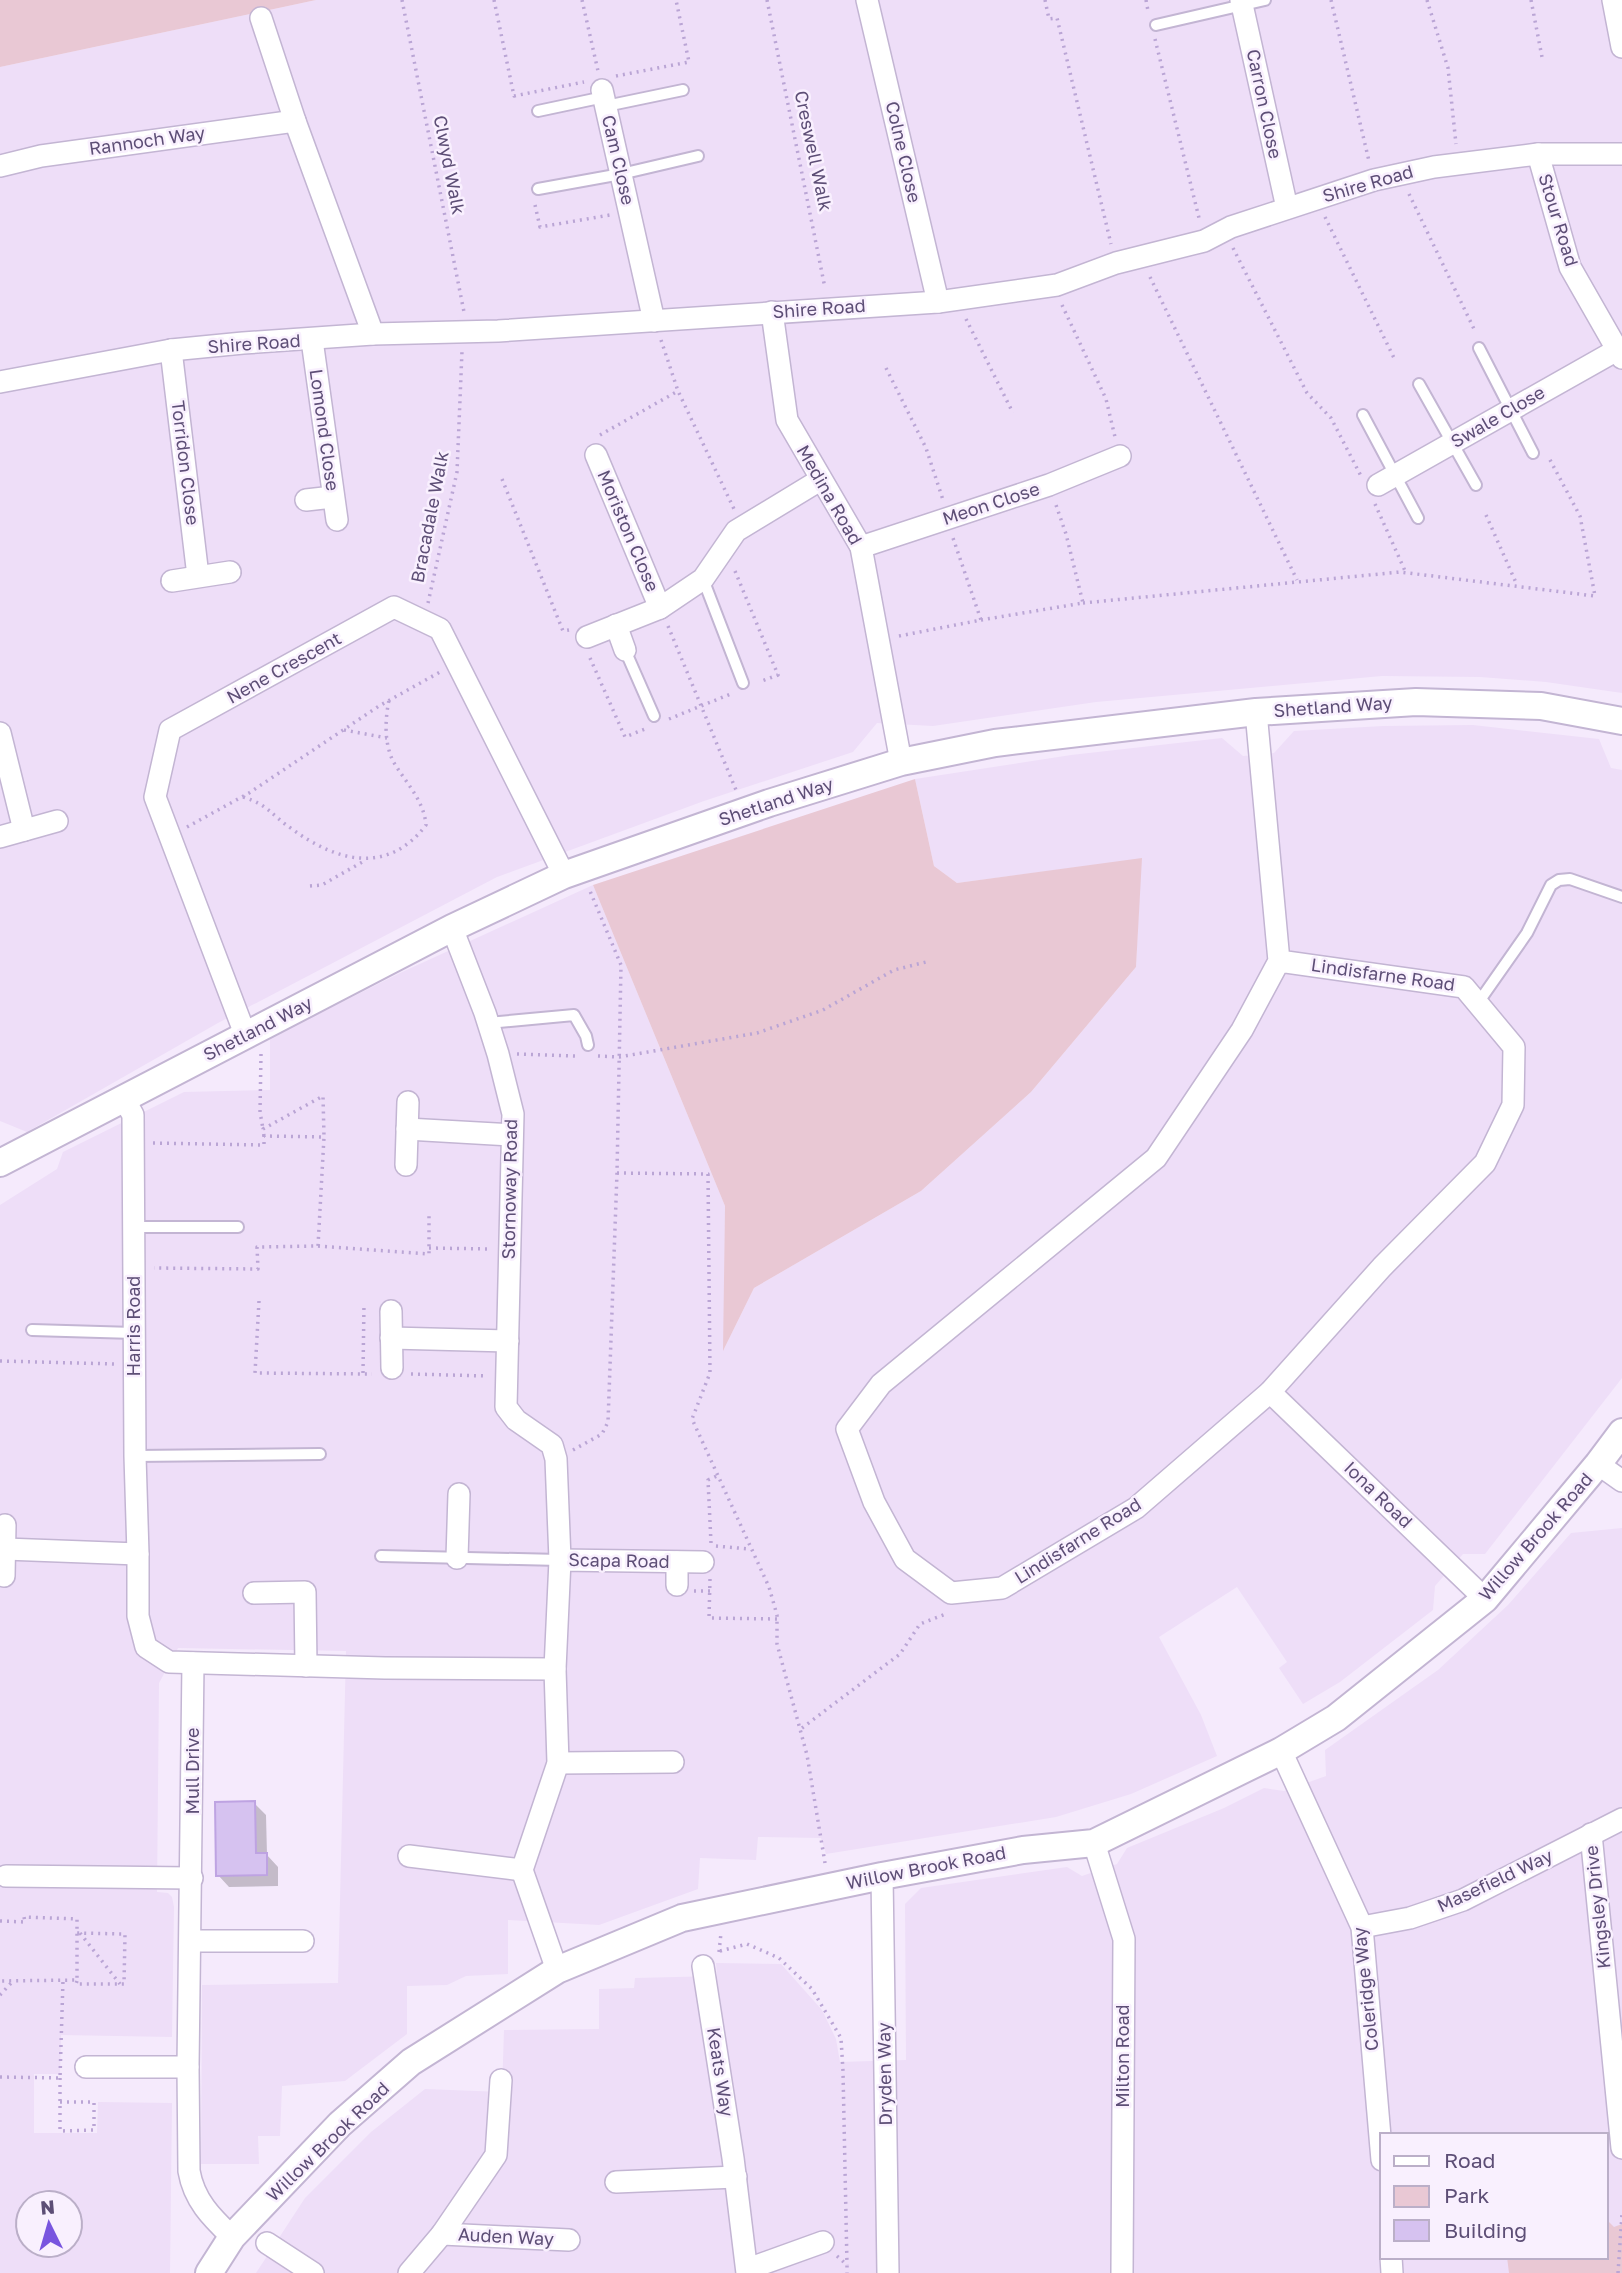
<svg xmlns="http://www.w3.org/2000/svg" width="1622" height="2273" viewBox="0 0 1622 2273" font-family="'Golos Text',sans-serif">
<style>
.residential{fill:#eedef8;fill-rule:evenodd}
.green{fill:#e9c8d4}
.shadow{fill:#0003}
.building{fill:#d6c2f0;stroke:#bea3e2;stroke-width:2}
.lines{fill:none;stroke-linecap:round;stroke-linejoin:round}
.service-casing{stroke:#c3b5d3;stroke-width:14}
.minor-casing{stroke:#c3b5d3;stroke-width:24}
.tertiary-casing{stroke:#c3b5d3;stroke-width:30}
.path{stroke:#baa5d5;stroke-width:3.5;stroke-dasharray:2 5;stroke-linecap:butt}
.service{stroke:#fff;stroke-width:10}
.minor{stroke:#fff;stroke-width:21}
.tertiary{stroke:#fff;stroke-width:26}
.labels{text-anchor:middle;stroke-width:5;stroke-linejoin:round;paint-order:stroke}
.street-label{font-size:18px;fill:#5d4e76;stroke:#f9f0fe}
</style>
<rect width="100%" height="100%" fill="#f5eafc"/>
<g class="residential">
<path d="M316,0h1306v693l-76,-11 -66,-5 -98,-1 -286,26 -163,24 -56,-3 -24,29 -149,49 -207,76 -279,146 -191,109 -27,-11v-1054z"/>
<path d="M1473,725l126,14 12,29 11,2v608l-137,176h-22l-28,32 -2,24 -93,72 -37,22 -24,-36 8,-6 -50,-75 -78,50 42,78 16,41 -86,38 -75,23 -230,37 -5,-16 -63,-1 -2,23 -56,-2 -2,31 -99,36 -91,-5v54l-42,2 -19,9 -40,1v48l-62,47 -63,5 -2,50h-22l1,28h-58l1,-179 136,-2 8,-332 -168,-3 -19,35 -2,209 11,1 4,4 2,10 -2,130 -111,-2 -1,39h-26v59h63l1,-31 74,1 -2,170h-170v-1068l57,-36 6,-17 121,-60 86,-2v-52l130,-65 193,-88 132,321 -1,143 30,-61 167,-97 110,-99 105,-125 5,-108 -184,24 -23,-17 -19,-87 156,-24 151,-17 21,18 31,-3 20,-22 89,-5zM28,2203h42v42h-42z"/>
<path d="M1622,1528v745h-1366l49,-75 66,-66 54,-43 77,3 2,-62 95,-1v-40l35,-1 1,-10 82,-2 -1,-13 65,1 41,46 14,29 4,23 66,-2 -1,-156 16,-16 146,-21 15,9 35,-12 10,-16 97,-40 40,-20 20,3 42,-15 -1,-26 113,-80 70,-65 63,-72zM1382,2135h224v122h-224z"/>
</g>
<g class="green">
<path d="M0,0h316l-316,67z"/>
<path d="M915,779l19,87 23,17 185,-25 -6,109 -105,125 -110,99 -167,97 -31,63 2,-145 -132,-321z"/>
<path d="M1606,2219l8,8 8,-3v49h-113l-2,-16h99z"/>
</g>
<path class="shadow" d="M254,1803l12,12 1,40 11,12v19l-49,1 -11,-12z"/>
<path class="building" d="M255,1801l1,52h11v22l-51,1 -1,-74z"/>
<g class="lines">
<g class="service-casing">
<g id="service">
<path d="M1156,25l109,-25"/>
<path d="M606,106l77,-16"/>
<path d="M538,111l66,-14"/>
<path d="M538,189l83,-15 77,-18"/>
<path d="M1479,348l54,105"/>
<path d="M1419,384l57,101"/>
<path d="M1363,415l55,103"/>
<path d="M703,579l40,104"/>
<path d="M625,650l29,66"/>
<path d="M1478,1003l49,-70 24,-48 8,-5 11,-1 52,18"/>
<path d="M488,1023l86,-8 12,21 2,9"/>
<path d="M134,1227h104"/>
<path d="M32,1330l102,3"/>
<path d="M135,1456l185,-2"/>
<path d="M381,1556l179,4"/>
</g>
</g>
<g class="minor-casing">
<g id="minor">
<path d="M867,0l71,302"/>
<path d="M1241,0l46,208"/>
<path d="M1613,0l9,47"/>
<path d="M261,18l34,103 78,213"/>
<path d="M602,90l52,231"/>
<path d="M1538,154l32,113 52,91"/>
<path d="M0,166l41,-10 254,-35"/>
<path d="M772,312l15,108 74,127 40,215"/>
<path d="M312,340l25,180"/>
<path d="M171,350l27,226"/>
<path d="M0,382l171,-32 72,-7 130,-9 125,-3 440,-29 119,-17 59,-22 88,-22 27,-14 143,-47 60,-13 104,-13h84"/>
<path d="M596,455l64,153"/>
<path d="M1378,485l239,-135"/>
<path d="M306,500l27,-3"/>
<path d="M861,547l188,-62 71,-29"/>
<path d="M172,581l58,-9"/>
<path d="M616,625l9,25"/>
<path d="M587,637l73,-29 43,-29 33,-48 84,-51"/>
<path d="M1256,712l23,249 185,26 50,60 -1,58 -28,58 -103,104 -112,125 -134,116 -134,80 -51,5 -46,-34 -31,-57 -27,-73 34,-45 275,-226 86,-128 37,-69"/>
<path d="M0,733l24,97"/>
<path d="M0,837l57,-16"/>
<path d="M452,928l33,85 13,41 15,60 -7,293 10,13 36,25 4,14 4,101"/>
<path d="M245,1034l-90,-237 15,-67 224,-123 46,22 124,246"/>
<path d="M407,1129l105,6"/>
<path d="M406,1165l2,-63"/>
<path d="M391,1311l1,57"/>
<path d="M391,1338l117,3"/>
<path d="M1270,1392l215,207"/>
<path d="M1598,1464l24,17"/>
<path d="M5,1549l133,5 -3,-98 -2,-341 -9,-16"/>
<path d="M138,1554v62l8,31 23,15 216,6 170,1"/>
<path d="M457,1558l2,-64"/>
<path d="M4,1576l1,-51"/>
<path d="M677,1585v-23"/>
<path d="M254,1593l51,-1 1,74"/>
<path d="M193,1663l-5,404 1,104c5,29 22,46 43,66"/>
<path d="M1281,1751l81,176 20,233"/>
<path d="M558,1763l115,-1"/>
<path d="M1591,1834l31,314"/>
<path d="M1094,1843l30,96 -2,334"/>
<path d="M409,1856l113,14"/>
<path d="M6,1876l186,2"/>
<path d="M882,1876l6,397"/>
<path d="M1362,1927l48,-9 53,-18 159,-81"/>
<path d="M191,1941h112"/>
<path d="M703,1966l30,192 14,115"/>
<path d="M557,1970l-35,-100 36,-107 -3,-94 5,-109 143,2"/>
<path d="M86,2067h102"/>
<path d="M616,2182l120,-5"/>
<path d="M442,2234l127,6"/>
<path d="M267,2243l46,30"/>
<path d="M1391,2257l1,16"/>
<path d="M748,2269l75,-27"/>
<path d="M409,2273l33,-39 54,-79 5,-75"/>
</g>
</g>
<g class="tertiary-casing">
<g id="tertiary">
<path d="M0,1163l452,-235 112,-53 205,-72 132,-41 94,-19 261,-31 160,-10 125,4 81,15"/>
<path d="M209,2273l23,-36 108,-113 71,-62 146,-92 125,-52 200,-42 141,-26 71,-7 187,-92 55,-33 149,-119 113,-135 24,-32"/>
</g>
</g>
<g class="path">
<path d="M402,0l62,312"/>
<path d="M494,0l20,96 70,-14"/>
<path d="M582,0l16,71"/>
<path d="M767,0l58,288"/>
<path d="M1045,0l4,19 8,-1 54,226"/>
<path d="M1146,0l2,11"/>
<path d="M1331,0l38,161"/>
<path d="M1427,0l21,68 8,76"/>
<path d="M1531,0l11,57"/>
<path d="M1155,39l45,183"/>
<path d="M616,76l73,-14 -13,-62"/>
<path d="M1409,194l66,137"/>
<path d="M535,205l5,22 70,-12"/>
<path d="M1325,217l70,143"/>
<path d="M1233,248l74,145 24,25 30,58"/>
<path d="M1150,277l147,303"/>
<path d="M1062,305l44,94 9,38"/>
<path d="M966,319l47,94"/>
<path d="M661,340l17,51 56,118"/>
<path d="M886,368l40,80 17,52"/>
<path d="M600,435l78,-44"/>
<path d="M502,479l61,152 6,-1"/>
<path d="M1375,504l31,69"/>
<path d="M1486,515l31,70"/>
<path d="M735,571l43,104 -19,7"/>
<path d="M428,603l29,-131 5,-121"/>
<path d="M1083,603l317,-31 195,24 -15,-80 -31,-58"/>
<path d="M981,620l102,-17 -17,-69 -10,-29"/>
<path d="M668,626l68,164"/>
<path d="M899,636l82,-16 -28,-82"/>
<path d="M590,658l35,79 20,-8"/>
<path d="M669,719l64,-26"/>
<path d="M344,730l43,8"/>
<path d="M243,797c26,8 28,18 49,32 45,33 96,46 134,-4 -2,-25 -21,-43 -33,-64 -9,-19 -8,-41 -4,-61"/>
<path d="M187,827l62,-34 130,-87 61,-34"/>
<path d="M310,886l12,-1 42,-24"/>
<path d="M261,1054l-1,58 3,17"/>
<path d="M517,1054l59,2"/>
<path d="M598,1056l21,1 138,-24 66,-23 71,-40 36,-9"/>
<path d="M264,1136l-1,-7 60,-33 1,41"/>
<path d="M153,1143l111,2v-9l60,1 -6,109 -61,1 1,22 -104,-1"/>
<path d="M617,1173l91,1 2,199 -18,46 77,168 8,28v29l30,111 18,108"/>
<path d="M318,1246l111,8v-38"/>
<path d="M429,1248l61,1"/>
<path d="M259,1301l-4,72 117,1"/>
<path d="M0,1361l115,3"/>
<path d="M363,1373l1,-70"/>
<path d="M411,1374l77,2"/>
<path d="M573,1450l29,-16 6,-12 9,-249 4,-208 -31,-74"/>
<path d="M711,1543l-3,-63 9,-4"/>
<path d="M716,1546l33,3"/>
<path d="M710,1579l-1,39 68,1"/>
<path d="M694,1591h16"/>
<path d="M802,1728l98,-74 20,-30 26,-10"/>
<path d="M0,1921l25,1 -1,-5 53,2v61l-77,1"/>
<path d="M80,1933l40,51"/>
<path d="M720,1951l27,-7 32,14 33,31 29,49 2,33 4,194"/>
<path d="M719,1952l2,-19"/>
<path d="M77,1981l-1,3h48l1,-50 -48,-1"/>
<path d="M0,1995l13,-14"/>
<path d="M0,2077l60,1 3,-98"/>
<path d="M60,2102h34v28l-34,1v-53"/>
<path d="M837,2256l10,9v8"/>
<path d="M1618,2273l4,-59"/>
</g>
<use href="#service" class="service"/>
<use href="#minor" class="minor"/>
<use href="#tertiary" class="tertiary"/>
</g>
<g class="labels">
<g class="street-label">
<text transform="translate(1264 104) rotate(78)" y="6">Carron Close</text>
<text transform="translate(147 141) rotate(-8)" y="6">Rannoch Way</text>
<text transform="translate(813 151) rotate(78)" y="6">Creswell Walk</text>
<text transform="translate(903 152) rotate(77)" y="6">Colne Close</text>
<text transform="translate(618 160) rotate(77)" y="6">Cam Close</text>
<text transform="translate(449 165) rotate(79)" y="6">Clwyd Walk</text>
<text transform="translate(1368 184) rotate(-16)" y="6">Shire Road</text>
<text transform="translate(1558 220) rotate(73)" y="6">Stour Road</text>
<text transform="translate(819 309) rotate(-4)" y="6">Shire Road</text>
<text transform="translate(254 344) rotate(-4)" y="6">Shire Road</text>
<text transform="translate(1498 417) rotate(-30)" y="6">Swale Close</text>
<text transform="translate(324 430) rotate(82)" y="6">Lomond Close</text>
<text transform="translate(185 463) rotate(83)" y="6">Torridon Close</text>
<text transform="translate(829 495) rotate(60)" y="6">Medina Road</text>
<text transform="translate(991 504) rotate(-18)" y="6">Meon Close</text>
<text transform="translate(430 517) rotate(-79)" y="6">Bracadale Walk</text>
<text transform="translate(628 531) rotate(67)" y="6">Moriston Close</text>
<text transform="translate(284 668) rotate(-29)" y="6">Nene Crescent</text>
<text transform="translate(1333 707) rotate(-4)" y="6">Shetland Way</text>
<text transform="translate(776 802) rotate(-18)" y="6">Shetland Way</text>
<text transform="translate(1383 975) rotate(8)" y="6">Lindisfarne Road</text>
<text transform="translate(258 1029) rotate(-27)" y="6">Shetland Way</text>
<text transform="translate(510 1189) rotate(-89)" y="6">Stornoway Road</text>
<text transform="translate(134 1326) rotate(-90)" y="6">Harris Road</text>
<text transform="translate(1378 1495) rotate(44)" y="6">Iona Road</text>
<text transform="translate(1536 1537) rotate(-49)" y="6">Willow Brook Road</text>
<text transform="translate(1078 1541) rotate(-32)" y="6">Lindisfarne Road</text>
<text transform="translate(619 1561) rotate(1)" y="6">Scapa Road</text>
<text transform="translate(193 1771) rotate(-90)" y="6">Mull Drive</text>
<text transform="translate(926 1868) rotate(-11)" y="6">Willow Brook Road</text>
<text transform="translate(1495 1881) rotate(-25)" y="6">Masefield Way</text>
<text transform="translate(1598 1907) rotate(-96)" y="6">Kingsley Drive</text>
<text transform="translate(1366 1989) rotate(-96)" y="6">Coleridge Way</text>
<text transform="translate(1123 2056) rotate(-90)" y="6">Milton Road</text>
<text transform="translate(720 2072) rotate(81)" y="6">Keats Way</text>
<text transform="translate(885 2074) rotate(-91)" y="6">Dryden Way</text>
<text transform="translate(328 2142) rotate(-44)" y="6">Willow Brook Road</text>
<text transform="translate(506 2237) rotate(3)" y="6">Auden Way</text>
</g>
</g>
<rect x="1380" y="2133" width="228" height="126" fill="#f9f0fe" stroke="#bbafc8" stroke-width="2"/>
<rect x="1394" y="2156" width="35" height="10" fill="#ffffff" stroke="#bbafc8" stroke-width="2"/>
<text x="1444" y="2168" font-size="21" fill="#5d4e76">Road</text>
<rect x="1394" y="2186" width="35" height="21" fill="#e9c8d4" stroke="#bbafc8" stroke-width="2"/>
<text x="1444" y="2203" font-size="21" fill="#5d4e76">Park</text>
<rect x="1394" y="2220" width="35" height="21" fill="#d6c2f0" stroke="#bbafc8" stroke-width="2"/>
<text x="1444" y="2238" font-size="21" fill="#5d4e76">Building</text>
<g transform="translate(49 2224) rotate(355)"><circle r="33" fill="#f9f0fe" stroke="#bbafc8" stroke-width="2"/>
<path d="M0-5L12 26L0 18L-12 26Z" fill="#7955df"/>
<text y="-10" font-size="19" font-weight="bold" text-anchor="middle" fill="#5d4e76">N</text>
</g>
</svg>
